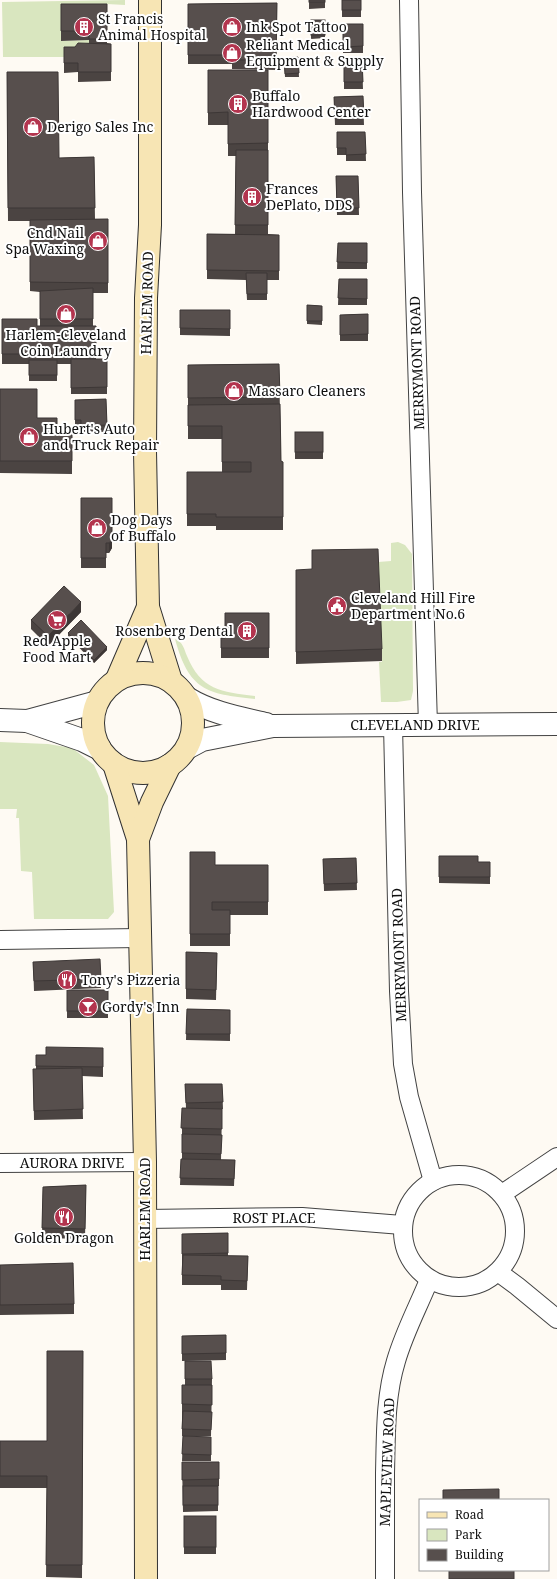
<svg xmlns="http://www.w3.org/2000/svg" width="557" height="1579" viewBox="0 0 557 1579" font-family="'Noto Serif',serif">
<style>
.green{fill:#d9e6bf}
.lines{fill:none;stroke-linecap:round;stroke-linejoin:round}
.minor-casing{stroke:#424242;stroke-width:20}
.tertiary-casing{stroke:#424242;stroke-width:24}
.secondary-casing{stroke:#313131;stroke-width:24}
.minor{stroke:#fff;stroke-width:18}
.tertiary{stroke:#fff;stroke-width:22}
.secondary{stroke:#f7e5b4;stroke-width:22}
.wall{fill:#4b4442}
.shaded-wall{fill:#3d3736}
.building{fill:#574f4d;stroke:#3d3736}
.labels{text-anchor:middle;stroke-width:4;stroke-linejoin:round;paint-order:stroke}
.poi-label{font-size:14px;fill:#0f0f0f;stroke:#fff;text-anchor:start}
.street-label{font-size:14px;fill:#0f0f0f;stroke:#fff}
</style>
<rect width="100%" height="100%" fill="#fefaf3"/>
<g class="green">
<path d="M125,0v5l-18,-1 -34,2 -12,35 28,-1v8l-14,9h-72l-1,-55z"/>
<path d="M398,542l7,3 7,9 1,137 -2,9 -14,2h-16l-2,-40h3l-4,-100 13,-1v-18z"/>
<path d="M175,639c8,3 9,10 12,17 14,34 34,36 68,40v3c-49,-5 -66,-9 -80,-60z"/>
<path d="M0,742l48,2 24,4 22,17 14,31 6,116 -6,7h-74l-2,-47 -11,-1 -2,-53h-3l1,-9h-17z"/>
</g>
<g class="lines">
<g class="minor-casing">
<g id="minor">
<path d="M409,0l3,192 16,533"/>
<path d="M393,725l6,266 4,73 6,33 24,84"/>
<path d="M0,940l139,-2"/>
<path d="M0,1163l145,-1"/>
<circle cx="459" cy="1231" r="56"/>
<path d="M502,1194l55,-37"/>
<path d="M145,1219l157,-2 100,8"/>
<path d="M498,1272l19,14 40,33"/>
<path d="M385,1579c0,-35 0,-71 0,-106 1,-38 0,-76 11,-112 8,-28 22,-54 33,-81"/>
</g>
</g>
<g class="tertiary-casing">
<g id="tertiary">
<path d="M187,698c24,15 53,20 79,26"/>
<path d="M0,720l27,1 70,-19"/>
<path d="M27,721l55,19 18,9"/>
<path d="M187,748l15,-8 71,-14 284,-2"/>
</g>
</g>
<g class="secondary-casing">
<g id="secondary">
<path d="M150,0v225l-4,73 -1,153 3,156 23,74"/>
<circle cx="143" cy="723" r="50"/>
<path d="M117,679l31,-72"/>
<path d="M114,764l24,75 7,323 1,417"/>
<path d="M138,839l14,-37 18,-37"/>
</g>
</g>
<use href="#minor" class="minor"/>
<use href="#tertiary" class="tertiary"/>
<use href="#secondary" class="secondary"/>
</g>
<g class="wall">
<path d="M309,0h16v8l-16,1z"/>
<rect x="342" y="0" width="19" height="17"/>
<path d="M277,3l-1,67 -44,-1v-5h-44v-60z"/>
<path d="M61,4h46v39l4,1v37l-33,1v-10l-14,1v-26h11l14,-4v-3l-28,1z"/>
<path d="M311,20h14v18l-14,1z"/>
<rect x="343" y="24" width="20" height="29"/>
<path d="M298,57l1,20h-14l-1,-19z"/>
<path d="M344,60h18l1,29h-19z"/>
<path d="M208,70h60v164l11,1v45h-12v20h-20l-1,-20 -39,-1v-45h28l1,-78h-8v-31h-20z"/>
<path d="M7,72l52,86 35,-1 1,62h13v74h-15v33h3v33h11v35h-36v-30h-14v17h-28v-17h-27v-45l35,7h3v-34l-10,-1v-70h-22z"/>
<path d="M363,96l1,29h-29l-1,-28z"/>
<path d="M337,132h28l1,29h-20v-6h-9z"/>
<path d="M336,176h22l1,39h-22z"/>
<path d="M338,243h29v26h-30z"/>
<path d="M339,279h28v26h-29z"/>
<path d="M307,305l15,1v19l-15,-1z"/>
<path d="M180,310h50v26l-50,-1z"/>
<path d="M368,314v27h-28v-26z"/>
<path d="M279,364l2,97 2,1v68h-67v-4h-29v-54h35v-33h-34v-74z"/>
<path d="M0,389l37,29 20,12h15v44l-72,-1z"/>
<path d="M106,399l1,33h-26v-6l-6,1v-27z"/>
<rect x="295" y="432" width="28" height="27"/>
<path d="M81,498l31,50 -3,5h-3v15h-25z"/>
<path d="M296,570l86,79v12l-86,3z"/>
<path d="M81,612l-33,34 -17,-17v-9z"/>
<path d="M269,613v45h-48v-20h4z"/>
<path d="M68,633l39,17 -13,13 -26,-27z"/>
<path d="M190,852l25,13h53v50h-38v31h-40z"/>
<path d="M439,856l39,6h12v22l-51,-1z"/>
<path d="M356,858l1,32 -33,1 -1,-32z"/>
<path d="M186,952l31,1 -1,47 -30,-1z"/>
<path d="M33,962l68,17v9l-67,3z"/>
<rect x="67" y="990" width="41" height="28"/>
<path d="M187,1009l43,1v31l-44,-1z"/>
<path d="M103,1048v29l-21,-1 1,43 -49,1 -1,-51h3v-14h10z"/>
<path d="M185,1084h37l1,25h-6h5l-1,51h14l-1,26 -54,-1 1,-26h1v-51h4z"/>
<path d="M86,1185l-1,54 -43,-1 1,-51z"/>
<path d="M228,1233v23h20l-1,34h-26v-5h-39v-51z"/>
<path d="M0,1265l74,39v10l-74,1z"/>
<path d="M226,1335v25l-44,1v-25z"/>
<path d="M83,1351l-1,227 -36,-1 1,-89h-47v-47h47z"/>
<path d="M185,1361l27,18 -1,57h-29v-51h3z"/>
<path d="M183,1436l28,1v24h-29z"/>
<path d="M182,1462h37v24h-1v25l-35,1z"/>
<rect x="184" y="1516" width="32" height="38"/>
</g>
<g class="shaded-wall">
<path d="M112,539v9l-3,5v-10z"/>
<path d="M81,602v10l-33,34v-10z"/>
<path d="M107,647v3l-13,13v-3z"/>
</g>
<g class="building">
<rect x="309" y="0" width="16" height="2"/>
<rect x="342" y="0" width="19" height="10"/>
<path d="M277,3l-1,57h-44v-5h-44v-51z"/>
<path d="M61,4h46v35h-18v-8h-28z"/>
<rect x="311" y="20" width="14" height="15"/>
<path d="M343,24h20v22l-20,1z"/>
<path d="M78,43l33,1v28h-33v-9h-14v-16h11z"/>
<path d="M298,57l1,16 -14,1 -1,-16z"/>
<path d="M344,60h18l1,22h-19z"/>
<path d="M208,70h60v73l-40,1v-32l-20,1z"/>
<path d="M7,72h51l1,86 35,-1 1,51h-87z"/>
<path d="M363,96l1,22 -29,1 -1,-22z"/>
<path d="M337,132h28l1,22 -20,1v-7h-9z"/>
<path d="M236,150h32v75h-33z"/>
<path d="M336,176h22l1,32h-22z"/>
<path d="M108,219v64l-78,-1v-62z"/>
<path d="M207,234l72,1v36l-72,-1z"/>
<path d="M338,243h29v20l-30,-1z"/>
<path d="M246,273h21v21h-20z"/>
<path d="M339,279h28v20l-29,-1z"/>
<path d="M93,288v31h-53v-28z"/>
<path d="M307,305l15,1v15h-15z"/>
<path d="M180,310h50v19l-50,-1z"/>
<path d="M368,314v20l-28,1v-20z"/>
<path d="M2,319h35v7h59v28h-94z"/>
<path d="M71,359h36v28l-36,1z"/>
<rect x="29" y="360" width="28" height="15"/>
<path d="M279,364l1,33 -92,1v-33z"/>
<path d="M0,389h37v29h20v12h15v31h-72z"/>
<path d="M106,399l1,26 -26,1v-6h-6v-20z"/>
<path d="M280,404l1,57 2,1v55h-67v-3h-29v-42h64v-10h-29v-36h-34v-21z"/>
<rect x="295" y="432" width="28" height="20"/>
<path d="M81,498h31v41l-3,4h-3v15h-25z"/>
<path d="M378,549l4,100 -86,3v-82l16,-1v-19z"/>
<path d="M64,586l17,16 -33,34 -17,-16z"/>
<path d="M225,613h44v35h-48v-10h4z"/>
<path d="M81,620l26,27 -13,13 -26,-27z"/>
<path d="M190,852h25v13h53v37h-56v8h18v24h-40z"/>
<path d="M439,856h39v6h12v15h-51z"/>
<path d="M356,858l1,25 -33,1 -1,-25z"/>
<path d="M186,952l31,1 -1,37 -30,-1z"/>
<path d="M100,959l1,20 -67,2 -1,-19z"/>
<rect x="67" y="990" width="41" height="21"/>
<path d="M187,1009l43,1v24h-44z"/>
<path d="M46,1047l57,1v19l-67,-1v-11h10z"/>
<path d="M82,1068l1,41 -49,2 -1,-42z"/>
<path d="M185,1084h37l1,18 -37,1z"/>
<path d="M182,1108l40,1v20l-41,-1z"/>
<path d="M182,1134l40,1 -1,19 -39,-1z"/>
<path d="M181,1159l54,1 -1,19 -54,-1z"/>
<path d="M86,1185l-1,44 -43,-1 1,-41z"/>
<path d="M228,1233v20l-46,1v-20z"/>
<path d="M183,1255l65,1 -1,25 -26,-1v-4l-39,-1z"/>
<path d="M73,1263l1,41 -74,1v-40z"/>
<path d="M226,1335v18l-44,1v-18z"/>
<path d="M47,1351h36l-1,214h-36l1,-89h-47v-35h47z"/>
<path d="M185,1361h26l1,18h-27z"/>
<path d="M182,1385h30v20l-30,-1z"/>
<path d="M183,1411l29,1 -1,18 -29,-1z"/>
<path d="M183,1436l28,1v18l-29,-1z"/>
<path d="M182,1462h37v17l-37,1z"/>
<rect x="183" y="1486" width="35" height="19"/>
<path d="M499,1489v11h-56v-10z"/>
<rect x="184" y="1516" width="32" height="31"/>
<rect x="449" y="1570" width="65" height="9"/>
</g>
<defs>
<g id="building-disc" transform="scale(1)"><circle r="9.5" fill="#b3344e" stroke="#fff"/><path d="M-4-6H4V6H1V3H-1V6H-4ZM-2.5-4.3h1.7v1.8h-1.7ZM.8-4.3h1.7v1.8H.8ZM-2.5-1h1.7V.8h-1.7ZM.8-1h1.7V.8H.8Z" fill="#fff"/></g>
<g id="shop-disc" transform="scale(1)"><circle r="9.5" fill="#b3344e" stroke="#fff"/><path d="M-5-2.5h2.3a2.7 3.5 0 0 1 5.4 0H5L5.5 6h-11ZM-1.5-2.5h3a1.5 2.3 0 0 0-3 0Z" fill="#fff"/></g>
<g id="civic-disc" transform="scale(1)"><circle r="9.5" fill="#b3344e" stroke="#fff"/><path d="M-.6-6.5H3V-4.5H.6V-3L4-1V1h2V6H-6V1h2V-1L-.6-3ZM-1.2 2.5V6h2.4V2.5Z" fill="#fff"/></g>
<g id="supermarket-disc" transform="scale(1)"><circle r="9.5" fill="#b3344e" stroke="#fff"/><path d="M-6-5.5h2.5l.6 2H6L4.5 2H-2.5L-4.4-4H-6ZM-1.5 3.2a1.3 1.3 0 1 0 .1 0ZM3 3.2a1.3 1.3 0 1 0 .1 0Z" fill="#fff"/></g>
<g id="restaurant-disc" transform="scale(1)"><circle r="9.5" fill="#b3344e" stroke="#fff"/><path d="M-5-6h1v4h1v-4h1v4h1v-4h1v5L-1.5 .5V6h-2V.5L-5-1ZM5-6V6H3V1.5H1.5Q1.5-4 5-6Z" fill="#fff"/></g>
<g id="bar-disc" transform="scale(1)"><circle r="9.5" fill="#b3344e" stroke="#fff"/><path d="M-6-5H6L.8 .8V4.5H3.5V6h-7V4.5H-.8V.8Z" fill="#fff"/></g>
</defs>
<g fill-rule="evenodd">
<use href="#building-disc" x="84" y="27"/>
<use href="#shop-disc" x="232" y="27"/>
<use href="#shop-disc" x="232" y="53"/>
<use href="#building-disc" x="238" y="104"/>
<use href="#shop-disc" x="33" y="127"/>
<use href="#building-disc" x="252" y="197"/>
<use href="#shop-disc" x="98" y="241"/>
<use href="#shop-disc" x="66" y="314"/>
<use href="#shop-disc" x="234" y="391"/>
<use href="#shop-disc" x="29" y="437"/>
<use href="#shop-disc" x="97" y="528"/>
<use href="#civic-disc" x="337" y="606"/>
<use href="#supermarket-disc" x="57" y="620"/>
<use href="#building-disc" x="247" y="631"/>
<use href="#restaurant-disc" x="67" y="980"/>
<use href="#bar-disc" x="88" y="1007"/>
<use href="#restaurant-disc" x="64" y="1217"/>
</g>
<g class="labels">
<g class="poi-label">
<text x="98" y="24">St Francis<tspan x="98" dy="16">Animal Hospital</tspan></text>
<text x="246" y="32">Ink Spot Tattoo</text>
<text x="246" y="50">Reliant Medical<tspan x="246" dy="16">Equipment &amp; Supply</tspan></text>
<text x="252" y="101">Buffalo<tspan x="252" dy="16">Hardwood Center</tspan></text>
<text x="47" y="132">Derigo Sales Inc</text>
<text x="266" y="194">Frances<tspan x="266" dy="16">DePlato, DDS</tspan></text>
<text x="84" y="238" text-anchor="end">Cnd Nail<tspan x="84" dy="16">Spa Waxing</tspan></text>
<text x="66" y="340" text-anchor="middle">Harlem-Cleveland<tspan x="66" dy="16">Coin Laundry</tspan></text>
<text x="248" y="396">Massaro Cleaners</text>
<text x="43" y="434">Hubert's Auto<tspan x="43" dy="16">and Truck Repair</tspan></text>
<text x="111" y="525">Dog Days<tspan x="111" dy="16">of Buffalo</tspan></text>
<text x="351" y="603">Cleveland Hill Fire<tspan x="351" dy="16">Department No.6</tspan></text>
<text x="233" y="636" text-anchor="end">Rosenberg Dental</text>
<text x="57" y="646" text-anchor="middle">Red Apple<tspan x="57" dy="16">Food Mart</tspan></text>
<text x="81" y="985">Tony's Pizzeria</text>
<text x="102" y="1012">Gordy's Inn</text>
<text x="64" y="1243" text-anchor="middle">Golden Dragon</text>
</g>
<g class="street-label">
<text transform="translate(147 303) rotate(-89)" y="5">HARLEM ROAD</text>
<text transform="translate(417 363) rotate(-92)" y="5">MERRYMONT ROAD</text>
<text x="415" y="730">CLEVELAND DRIVE</text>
<text transform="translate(399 955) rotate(-92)" y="5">MERRYMONT ROAD</text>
<text x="72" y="1168">AURORA DRIVE</text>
<text transform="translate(145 1209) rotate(-90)" y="5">HARLEM ROAD</text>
<text x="274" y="1223">ROST PLACE</text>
<text transform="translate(387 1462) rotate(-88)" y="5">MAPLEVIEW ROAD</text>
</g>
</g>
<rect x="419" y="1499" width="130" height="72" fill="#ffffff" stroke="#9f9f9f"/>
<rect x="427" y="1512" width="20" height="6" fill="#f7e5b4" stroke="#9f9f9f"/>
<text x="455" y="1519" font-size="12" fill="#0f0f0f">Road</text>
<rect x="427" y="1529" width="20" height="12" fill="#d9e6bf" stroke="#9f9f9f"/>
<text x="455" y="1539" font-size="12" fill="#0f0f0f">Park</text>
<rect x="427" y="1549" width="20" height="12" fill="#574f4d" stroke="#9f9f9f"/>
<text x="455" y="1559" font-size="12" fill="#0f0f0f">Building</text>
</svg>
